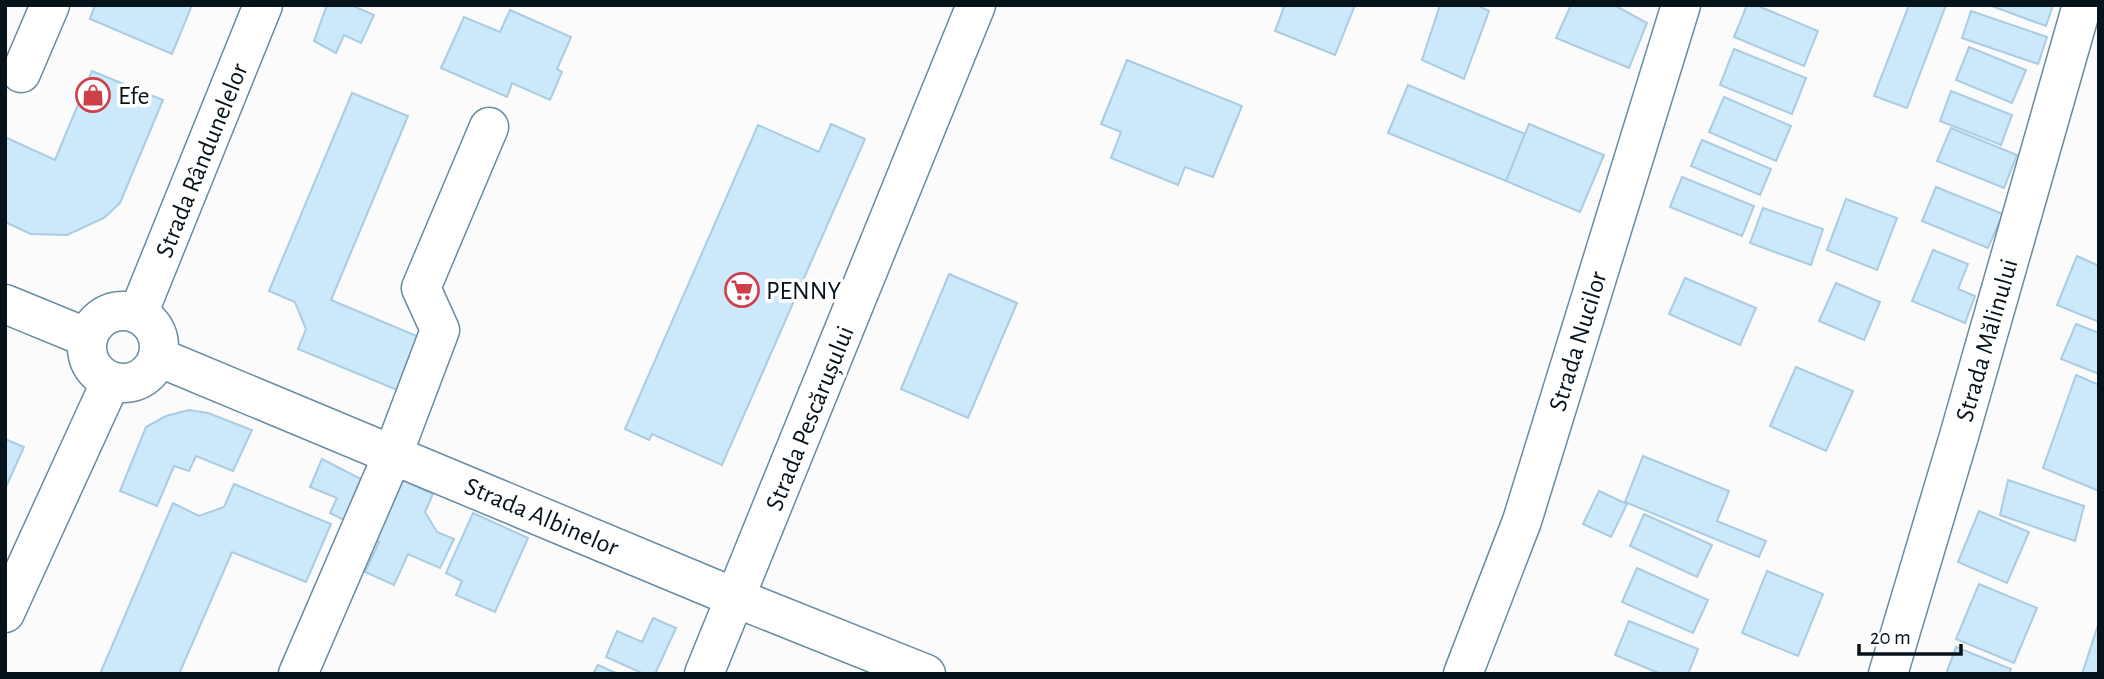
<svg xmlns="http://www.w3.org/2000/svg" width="2104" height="679" viewBox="0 0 2104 679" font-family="'Alegreya Sans',sans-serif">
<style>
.building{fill:#cce9fb;stroke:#a9cce3;stroke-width:2}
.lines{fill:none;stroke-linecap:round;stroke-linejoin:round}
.minor-casing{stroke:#698ba0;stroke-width:41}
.minor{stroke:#fff;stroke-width:38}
.labels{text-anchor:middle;stroke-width:7;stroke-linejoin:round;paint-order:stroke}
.poi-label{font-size:26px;fill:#06131b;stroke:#fff;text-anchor:start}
.street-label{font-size:26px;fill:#06131b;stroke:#fff}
</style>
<rect width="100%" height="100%" fill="#fbfbfb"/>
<g class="building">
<path d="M95,5h97l-20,49 -82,-35z"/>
<path d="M327,5h24l23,10 -13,28 -17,-8 -8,18 -22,-12z"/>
<path d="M1279,5h76l-20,50 -60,-24 9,-24z"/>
<path d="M1440,5h37l12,6 -25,68 -42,-19z"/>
<path d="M1571,5h43l33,18 -18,45 -73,-30z"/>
<path d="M1747,5h9l62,26 -14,35 -70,-29z"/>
<path d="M1909,5h37l-39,103 -33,-12z"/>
<path d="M1989,5h64l-7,21z"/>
<path d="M510,10l61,27 -14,32 5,3 -12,28 -38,-17 -5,14 -66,-29 23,-51 36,15z"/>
<path d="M1971,11l76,26 -9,27 -76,-26z"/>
<path d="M1969,47l57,23 -14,33 -56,-23z"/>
<path d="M1734,49l72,29 -14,36 -72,-29z"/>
<path d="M1127,60l115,46 -29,71 -28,-10 -7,18 -67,-27 10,-26 -20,-8z"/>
<path d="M92,71l71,29 -43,103 -16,15 -37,17 -36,-1 -26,-12v-85l50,23z"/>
<path d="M1408,85l117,49 -19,47 -118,-48z"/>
<path d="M1951,91l61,24 -11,30 -61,-24z"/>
<path d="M352,93l56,23 -77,184 88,37 -22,53 -99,-41 8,-20 -11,-27 -26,-11z"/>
<path d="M1724,97l67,29 -15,35 -67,-29z"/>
<path d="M831,124l34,15 -143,326 -70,-31 -3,6 -24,-11 133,-304 61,27z"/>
<path d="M1529,124l75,31 -24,57 -74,-31z"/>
<path d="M1951,128l66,27 -13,33 -67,-27z"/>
<path d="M1702,140l69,29 -11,26 -69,-29z"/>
<path d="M1682,177l72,29 -12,30 -72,-29z"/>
<path d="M1936,187l67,27 -15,34 -66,-27z"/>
<path d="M1846,199l51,19 -20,52 -50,-20z"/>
<path d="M1763,208l60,21 -12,36 -61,-22z"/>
<path d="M1933,250l35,14 -10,25 17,7 -10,27 -53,-22z"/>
<path d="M2077,256l22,10v56l-42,-17z"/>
<path d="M949,274l68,29 -49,115 -67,-29z"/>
<path d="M1685,278l71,30 -16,37 -71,-31z"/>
<path d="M1836,283l44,19 -16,38 -45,-19z"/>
<path d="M2076,324l23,9v41l-38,-15z"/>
<path d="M1796,367l57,24 -27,60 -56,-25z"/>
<path d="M2076,375l23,10v106l-56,-23z"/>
<path d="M189,410l19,3 44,17 -19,41 -37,-15 -7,15 -15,-5 -17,40 -37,-15 26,-64 20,-11z"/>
<path d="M5,439l19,8 -19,42z"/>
<path d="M1643,456l86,35 -12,30 49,20 -7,16 -134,-55z"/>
<path d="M322,459l39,20 -9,45 -22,-11 7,-15 -27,-11z"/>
<path d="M398,478l35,16 -8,18 12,20 17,7 -14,29 -32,-14 -14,31 -29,-13 14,-30 -8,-3z"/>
<path d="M2008,480l76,26 -9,35 -75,-26z"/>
<path d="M234,484l97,40 -25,58 -74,-30 -53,122h-79l73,-171 26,13 25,-9z"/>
<path d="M1599,491l28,13 -16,33 -28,-13z"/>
<path d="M1979,511l50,21 -22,51 -49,-21z"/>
<path d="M473,513l55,25 -33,74 -39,-17 6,-14 -16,-8z"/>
<path d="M1644,514l68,31 -15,32 -67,-31z"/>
<path d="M1637,568l71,32 -15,33 -71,-31z"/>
<path d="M1767,571l56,23 -25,62 -56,-23z"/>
<path d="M1979,584l58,24 -23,55 -58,-24z"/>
<path d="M653,618l23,10 -21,46h-11l-38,-17 11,-26 25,11z"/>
<path d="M1629,621l69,28 -10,25h-27l-46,-19z"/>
<path d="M2098,625l1,49h-17z"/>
<path d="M1956,647l55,22 -2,5h-63z"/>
<path d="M598,665l20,9h-25z"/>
</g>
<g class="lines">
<g class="minor-casing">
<g id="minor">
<path d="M21,73l29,-68"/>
<path d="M5,304l83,34"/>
<circle cx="123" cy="347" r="36"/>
<path d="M138,314l125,-309"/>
<path d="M158,357l578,241 190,76"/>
<path d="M5,613l106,-232"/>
<path d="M298,674l95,-220 47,-124 -19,-42 68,-161"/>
<path d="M704,674l272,-669"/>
<path d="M1463,674l59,-153 159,-516"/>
<path d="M1888,674l71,-238 123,-431"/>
</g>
</g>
<use href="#minor" class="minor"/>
</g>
<defs>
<g id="shop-ring" transform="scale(1.75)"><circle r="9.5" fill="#fff" stroke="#cf3f4a" stroke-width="1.5"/><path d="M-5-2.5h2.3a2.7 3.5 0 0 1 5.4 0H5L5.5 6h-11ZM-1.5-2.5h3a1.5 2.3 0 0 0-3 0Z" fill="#cf3f4a"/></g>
<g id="supermarket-ring" transform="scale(1.75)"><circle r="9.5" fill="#fff" stroke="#cf3f4a" stroke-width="1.5"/><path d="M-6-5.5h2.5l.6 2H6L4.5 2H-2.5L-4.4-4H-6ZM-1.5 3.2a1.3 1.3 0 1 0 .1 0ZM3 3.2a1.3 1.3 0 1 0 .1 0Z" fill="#cf3f4a"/></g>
</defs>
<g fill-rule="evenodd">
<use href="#shop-ring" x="93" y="95"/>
<use href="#supermarket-ring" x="742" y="290"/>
</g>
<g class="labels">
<g class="poi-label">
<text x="118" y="104">Efe</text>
<text x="766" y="299">PENNY</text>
</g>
<g class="street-label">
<text transform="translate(201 160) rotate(-68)" y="9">Strada Rândunelelor</text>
<text transform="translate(1986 340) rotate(-74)" y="9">Strada Mălinului</text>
<text transform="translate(1577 341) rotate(-73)" y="9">Strada Nucilor</text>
<text transform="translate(809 418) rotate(-68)" y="9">Strada Pescărușului</text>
<text transform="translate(542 516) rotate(23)" y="9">Strada Albinelor</text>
</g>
</g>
<rect width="2104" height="679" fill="none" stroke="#06131b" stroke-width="14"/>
<path d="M1859 644v10h102v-10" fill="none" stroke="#06131b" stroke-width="3.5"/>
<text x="1870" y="644" font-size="21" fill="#06131b" stroke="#ffffff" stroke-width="5" paint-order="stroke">20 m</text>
</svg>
